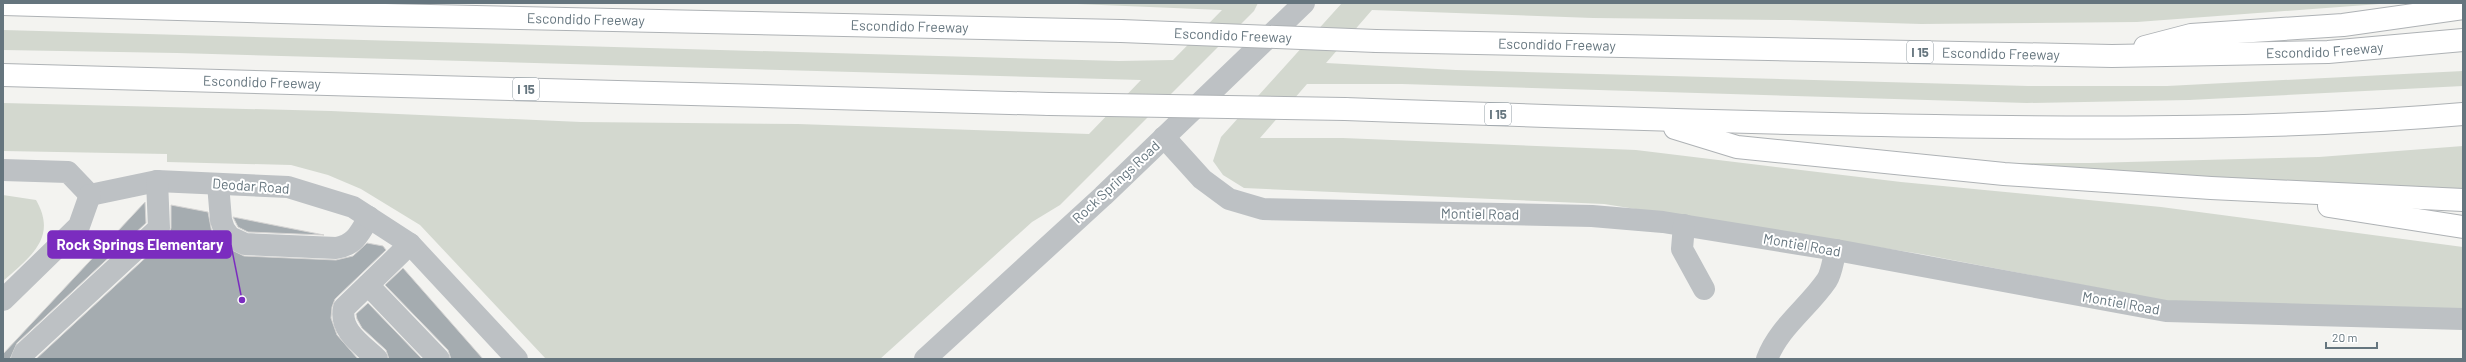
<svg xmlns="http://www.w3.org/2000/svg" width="2466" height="362" viewBox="0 0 2466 362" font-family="Barlow,sans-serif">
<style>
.green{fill:#d3d8cf}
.building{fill:#a5acb0;stroke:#d5d4d3}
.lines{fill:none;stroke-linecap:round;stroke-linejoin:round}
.highway-casing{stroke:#aeb2b5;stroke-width:24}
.minor{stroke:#bdc1c4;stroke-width:22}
.highway{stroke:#fff;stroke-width:22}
.highway-bridge-casing{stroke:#aeb2b5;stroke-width:24;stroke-linecap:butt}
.highway-bridge{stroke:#fff;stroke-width:22}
.labels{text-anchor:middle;stroke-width:4;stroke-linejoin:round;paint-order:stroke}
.shield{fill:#fff;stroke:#939ea5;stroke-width:1}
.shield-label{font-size:13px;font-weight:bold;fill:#65757e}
.street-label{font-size:14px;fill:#65757e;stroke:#fff}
.leader{fill:none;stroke:#7b2cbf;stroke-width:1.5}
.callout-dot{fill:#7b2cbf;stroke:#fff;stroke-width:1.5}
.callout{fill:#7b2cbf;stroke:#7b2cbf;stroke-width:1.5}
.callout-label{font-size:15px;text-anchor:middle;font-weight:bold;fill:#fff}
</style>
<rect width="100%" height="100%" fill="#f3f3f0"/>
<g class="green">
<path d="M1053,3h205l-4,8 -194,194 -28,17 -152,137h-334l-126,-134 -59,-36 -33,-14 -37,-10 -124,-3v-8l-164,-3v-48l328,8 250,11 217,2 291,10 52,-54 -964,-27 -174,-3v-20l1116,31 54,-1 49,-50z"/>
<path d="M1342,3h1051l-256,19 -216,2 -131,-4 -197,-2 -221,-8 -46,53 130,7 572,16h139l296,-15v15l-274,14 -162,3 -625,-19h-95l-47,54h83l293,12 265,32 260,25 302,40v62l-297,-8 -245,-47 -317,-50 -360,-16 -21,-13 -10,-14 8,-24z"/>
<path d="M2463,146v48l-470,-31h97l229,-6z"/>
<path d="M3,195l33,5c22,38 -6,57 -33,81z"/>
</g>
<g class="building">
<path d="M145,202l1,21 -129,120 -7,16h-7v-5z"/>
<path d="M171,205l37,7 4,21 8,11 24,12 92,4 17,-4 14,-13 16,3 3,4 -51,49 -3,8 -1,11 6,17 21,24h-322l132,-122 3,-9z"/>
<path d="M233,217l91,18 -76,-3 -10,-5z"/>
<path d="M403,268l80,91h-32l-3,-9 -63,-65z"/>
<path d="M368,303l54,56h-33l-3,-9 -24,-22 -5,-9 -1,-5z"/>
</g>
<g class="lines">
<g class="highway-casing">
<g id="highway">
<path id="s1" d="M3,4l382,11 736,16"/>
<path id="s2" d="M1376,41l736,15 216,-4 135,-12"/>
<path d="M2145,47l46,-12 152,-10 120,-17"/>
<path id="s3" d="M3,75l1046,29"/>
<path d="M1345,109c196,7 393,14 590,17 176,3 352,3 528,-12"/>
<path d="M1675,128l62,19 267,27 207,14 252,12"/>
<path d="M2329,206l134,21"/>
</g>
</g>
<g class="minor">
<path d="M1164,137l38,42 27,20 34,10 329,7 71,6 173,28 330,61 297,8"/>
<path d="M3,170l65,2 22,23"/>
<path d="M218,184l3,36 3,9 6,8 15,7 91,4c19,-3 24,-15 33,-31"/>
<path d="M90,195l67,-14 131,6 65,20 57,37 107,115"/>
<path d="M1684,225l-2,24 22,40"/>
<path d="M368,285l71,74"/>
<path d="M3,300l76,-74 11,-31"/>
<path d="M22,359l3,-7 134,-124 -2,-47"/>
<path d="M377,359c-16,-15 -38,-29 -33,-51l66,-64"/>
<path d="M925,359l178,-163 201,-193"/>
<path d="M1767,359c12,-32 41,-51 60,-79 5,-8 6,-21 9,-30"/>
</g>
<use href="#highway" class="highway"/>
<g class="highway-bridge-casing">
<g id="highway-bridge">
<path id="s4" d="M1121,31l255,10"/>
<path d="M1049,104l296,5"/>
</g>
</g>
<use href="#highway-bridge" class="highway-bridge"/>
</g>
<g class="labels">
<g class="shield">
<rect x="1907" y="41" width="26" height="22" rx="3"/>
<rect x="513" y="78" width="26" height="22" rx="3"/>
<rect x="1485" y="103" width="26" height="22" rx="3"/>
</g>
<g class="shield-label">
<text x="1920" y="57">I 15</text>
<text x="526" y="94">I 15</text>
<text x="1498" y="119">I 15</text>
</g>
<g class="street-label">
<text dy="5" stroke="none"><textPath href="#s1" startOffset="583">Escondido Freeway</textPath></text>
<text dy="5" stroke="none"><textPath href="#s1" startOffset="907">Escondido Freeway</textPath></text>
<text dy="5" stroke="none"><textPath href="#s4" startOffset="112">Escondido Freeway</textPath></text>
<text dy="5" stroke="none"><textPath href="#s2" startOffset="181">Escondido Freeway</textPath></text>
<text dy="5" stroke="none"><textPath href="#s2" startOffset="949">Escondido Freeway</textPath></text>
<text dy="5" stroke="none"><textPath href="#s2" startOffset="625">Escondido Freeway</textPath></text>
<text dy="5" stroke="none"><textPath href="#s3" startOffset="259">Escondido Freeway</textPath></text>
<text transform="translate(1116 182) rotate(-43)" y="5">Rock Springs Road</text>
<text transform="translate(251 186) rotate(4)" y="5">Deodar Road</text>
<text transform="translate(1480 214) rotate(1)" y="5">Montiel Road</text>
<text transform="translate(1802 245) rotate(10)" y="5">Montiel Road</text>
<text transform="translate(2121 303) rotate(10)" y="5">Montiel Road</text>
</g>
</g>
<path class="leader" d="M242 300L231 245"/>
<circle class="callout-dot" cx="242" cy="300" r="4"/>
<rect class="callout" x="48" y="231" width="183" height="27" rx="4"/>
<g class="callout-label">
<text x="140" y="250">Rock Springs Elementary</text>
</g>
<rect width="2466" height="362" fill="none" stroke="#65757e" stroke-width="8"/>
<path d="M2326 342v6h51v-6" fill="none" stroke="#65757e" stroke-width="2"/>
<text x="2332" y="342" font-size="12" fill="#65757e" stroke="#ffffff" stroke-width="3" paint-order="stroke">20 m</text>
</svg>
